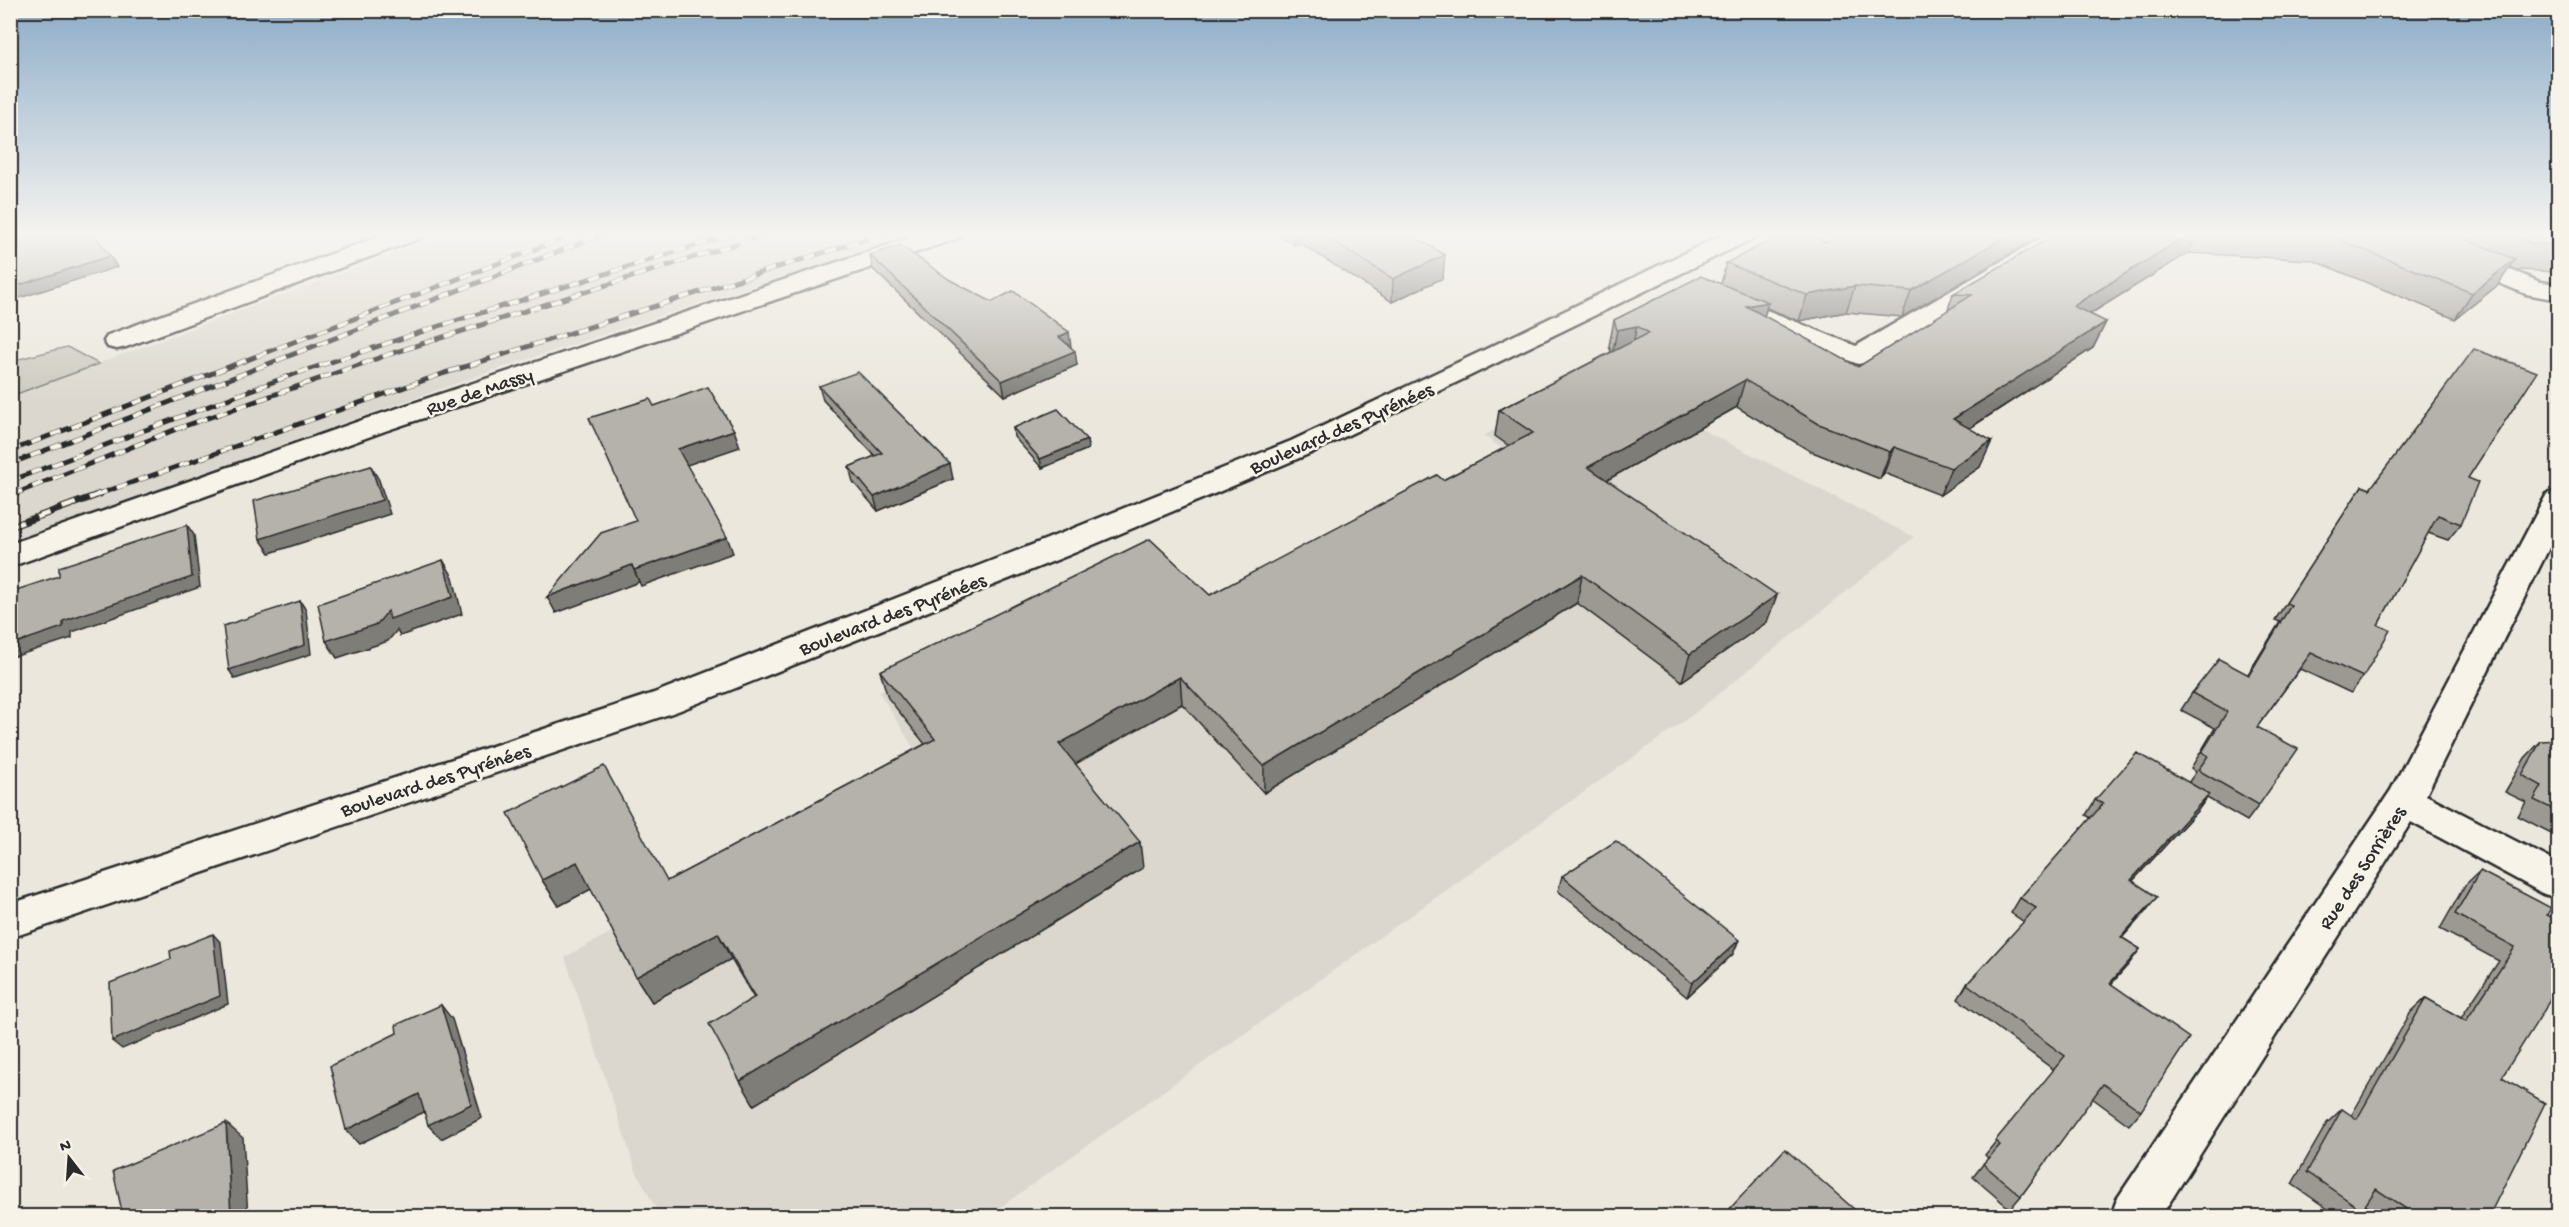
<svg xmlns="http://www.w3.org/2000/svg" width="2569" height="1227" viewBox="0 0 2569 1227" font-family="'Gochi Hand',sans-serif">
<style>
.built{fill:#dbd7ce}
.green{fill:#cbc8bf;stroke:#7b7a75;stroke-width:1.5}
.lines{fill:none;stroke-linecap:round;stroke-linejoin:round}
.minor-casing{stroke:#2b2b2b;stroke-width:5}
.minor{fill:#f7f3e8;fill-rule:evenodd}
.rail-far1-casing{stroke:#2b2b2b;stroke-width:5}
.rail-casing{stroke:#2b2b2b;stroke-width:7}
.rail-far1{stroke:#f7f3e8;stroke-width:4;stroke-dasharray:11;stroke-linecap:butt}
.rail{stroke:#f7f3e8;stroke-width:4.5;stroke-dasharray:14;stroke-linecap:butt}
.wall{fill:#9c9993;stroke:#2b2b2b;stroke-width:1.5}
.shaded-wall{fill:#7f7d78;stroke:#2b2b2b;stroke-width:1.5}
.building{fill:#b5b2ab;stroke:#2b2b2b;stroke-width:1.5}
.labels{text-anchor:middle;stroke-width:5;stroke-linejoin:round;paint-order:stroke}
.street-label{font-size:20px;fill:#2b2b2b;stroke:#f7f3e8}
</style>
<rect width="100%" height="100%" fill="#ebe7dd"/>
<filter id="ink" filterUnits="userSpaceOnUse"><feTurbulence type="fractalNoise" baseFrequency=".0167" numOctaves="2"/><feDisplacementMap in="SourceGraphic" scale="12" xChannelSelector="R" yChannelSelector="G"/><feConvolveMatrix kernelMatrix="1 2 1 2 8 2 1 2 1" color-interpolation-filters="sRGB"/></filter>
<g filter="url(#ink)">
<g class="built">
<path d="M450,233h476l-154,47 -286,93 -134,47 -341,126 -1,-150z"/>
<path d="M1587,371l327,166 -223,179 -703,500h-328l-24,-45 -71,-214 359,-192 -45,-73 276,-130 58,51 304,-154 -33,-23z"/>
</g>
<path class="green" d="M67,347l32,17 -88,32v-35z"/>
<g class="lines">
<g class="minor-casing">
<g id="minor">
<path d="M389,233h35l-3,5 -295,109 -9,2 -9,-2 -4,-6 4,-6z"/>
<path d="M925,233h37l-3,5 -574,193 -375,136v-23l355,-125z"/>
<path d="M1726,233h31l-3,5 -443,215 -242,102 -391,156 -668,227v-34l644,-211 393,-154 244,-98 189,-89z"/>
<path d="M2050,233h30l-3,5 -209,124 -10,2 -127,-49 -4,-6 4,-6 9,-2 9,2 107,43z"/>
<path d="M2386,233h34l120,49 18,2v16l-32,-6 -137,-56z"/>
<path d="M2558,491v39l-132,265 132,68v35l-14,-4 -133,-72 -250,394h-50l6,-17 274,-409 152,-289 4,-7z"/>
</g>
</g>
<use href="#minor" class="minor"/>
<g class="rail-far1-casing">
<g id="rail-far1">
<path d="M10,451l567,-218"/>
<path d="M10,464l596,-231"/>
<path d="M10,481l276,-104 147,-49 303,-95"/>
<path d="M12,495l167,-67 211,-74 380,-121"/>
<path d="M96,495l349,-122 440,-140"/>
</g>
</g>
<g class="rail-casing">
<g id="rail">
<path d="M10,496l6,-2"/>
<path d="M10,527l90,-33"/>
</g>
</g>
<use href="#rail-far1" class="rail-far1"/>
<use href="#rail" class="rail"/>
</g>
<g class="wall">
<path d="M1276,233h132l35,45 -51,24 -92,-59 -6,2z"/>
<path d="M2045,233l-143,84 -56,-5 -47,9 -32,-13 -3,8 94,51 89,-55 6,-18 105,-61h501v39l-43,-2 -6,-3 -12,18 -43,34 -143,-59 -124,-7 -98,61 16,8 -13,26 -123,80 10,39 -40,28 -56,-22 -4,6 -70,-28 -73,-44 -130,73 160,142 -85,59 -105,-78 -313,190 -82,-89 -107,60 68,104 -389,237v-107l-23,-39 -79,43 -16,-25 -45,-88 -32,17 -17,-26 125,1 258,-137 -37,-46 -8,-27 330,-76 233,-115 66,-34 -14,-10 4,-26 112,-58 -2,-6 5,-26 107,-36 5,-21 99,-21z"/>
<path d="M870,255l80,25 121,67 6,18 -72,31 -132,-127z"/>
<path d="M819,386l134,93 -75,32 -25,-29 -4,-15 26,-11 -52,-56z"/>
<path d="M1013,428l74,12 1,9 -46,19 -28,-31z"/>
<path d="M2468,478l-7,46 -13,16 -20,-7 -50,92 -15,52 -12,16 -51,-24 -43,58 2,78 -12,16 -40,-23 -9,12 -66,71 14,30 -24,27 18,11 -29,35 30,127 -12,14 -37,-27 -71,98 -11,13 -37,-32 15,-19 -3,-3 69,-85 -96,-71 9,-15 57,-62 -13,-9 9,-15 71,-80 -5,-3 9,-15 93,-17 8,-11 -5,-4 24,-40 -34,-18 11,-17 56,-19 32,-52 -5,-2 87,-134 8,3z"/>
<path d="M2559,723v114l-41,-21 8,-14 -21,-10 20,-34 16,-17h9z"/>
<path d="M2480,871l67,44 -45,162 -13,139h-107l-17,-11 -3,5 -8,6h-16l-46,-32 35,-61 15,-14 9,7 60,-104 15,-14 35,20 38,-57 -59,-32 25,-44z"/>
<path d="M1562,876l171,78 -46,43 -129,-106z"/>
<path d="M2559,1195v21h-11l7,-19z"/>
</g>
<g class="shaded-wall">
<path d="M1295,233h5v10l-6,2z"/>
<path d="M2012,233h33l-143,84 9,-26z"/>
<path d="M2191,233h7l-10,20 -127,79 12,-26z"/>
<path d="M1445,255l-2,23 -51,24 1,-23z"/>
<path d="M110,256l7,11 -107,34v-13z"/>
<path d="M2515,259l-17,26 -43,34 17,-26z"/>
<path d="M1855,286l-9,26 -47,9 8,-26z"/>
<path d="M1768,302l-7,26 -15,-22z"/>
<path d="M2106,322l-13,26 -151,98 11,-27z"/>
<path d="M1637,326l-6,26 -19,4 5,-26z"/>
<path d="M1069,332l2,15 -12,-10z"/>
<path d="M1075,351l2,14 -72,31 -3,-15z"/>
<path d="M1745,380l-8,27 -155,87 6,-27z"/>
<path d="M734,430l6,17 -56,19 -6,-17z"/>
<path d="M1087,440l1,9 -46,19 -2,-9z"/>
<path d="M1992,441l-12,26 -40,28 11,-27z"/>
<path d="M1894,447l-10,26 -4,6 10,-27z"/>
<path d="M950,464l3,15 -75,32 -4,-14z"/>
<path d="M371,466l8,14 11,34 -120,39 -10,-14z"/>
<path d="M187,525l7,10 6,52 -128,45v6l-62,20v-13z"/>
<path d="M727,537l6,16 -92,33 -7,-16z"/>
<path d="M443,560l10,17 9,37 -62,22 -3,-6 -9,11 -51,17 -11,-17z"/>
<path d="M632,565l7,17 -83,31 -9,-16z"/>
<path d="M1582,575l-5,28 -313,190v-27z"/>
<path d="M1777,595l-10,27 -85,59 8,-27z"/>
<path d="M300,601l6,9 5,44 -76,25 -6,-9z"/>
<path d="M1180,677l2,27 -119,67 -4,-27z"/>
<path d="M2209,794l-11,16 -78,85 11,-15z"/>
<path d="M1140,842l3,26 -389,237 -14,-24z"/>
<path d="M577,862l16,26 -34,18 -17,-26z"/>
<path d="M2157,897l-11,14 -36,40 11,-14z"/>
<path d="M718,933l13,26 -79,43 -16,-25z"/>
<path d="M213,934l8,9 7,61 -106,45 -10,-8z"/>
<path d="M1739,940l-6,14 -46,43 5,-14z"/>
<path d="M2140,949l-11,15 -30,34 11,-15z"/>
<path d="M441,1005l11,14 30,99 -41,21 -13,-14z"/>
<path d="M419,1094l13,14 -73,36 -13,-14z"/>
<path d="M226,1123l17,15 5,78h-17z"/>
</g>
<g class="building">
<path d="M10,233h83l17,23 -100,32z"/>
<path d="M1320,233h88l37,22 -52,24z"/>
<path d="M1785,233h21l19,9 19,-9h168l-101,58 -56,-5 -48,9 -81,-32z"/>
<path d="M2058,233h133l-118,73 33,16 -153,97 39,22 -41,27 -57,-21 -4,5 -71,-28 -74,-44 -157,87 189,128 -87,59 -108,-79 -318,191 -84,-89 -121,67 81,98 -400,239 -31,-57 46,-27 -37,-64 -82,44 -59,-115 -35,18 -34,-67 96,-47 63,115 268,-142 -55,-68 270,-132 60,56 227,-120 6,5 90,-47 -34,-23 150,-77 -12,-7 -20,4 -3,-10 87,-44 67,26 -22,4 112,61 114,-72 -19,-1z"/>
<path d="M2298,233h152l65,26 -43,34 -145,-58z"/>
<path d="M2506,233h53v12l-25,-1z"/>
<path d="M900,245l50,35 42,22 21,-11 56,41 -10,5 16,14 -73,30 -132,-126z"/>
<path d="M2474,349l63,23 -69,106 10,4 -17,42 -23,-9 -60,110 12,5 -27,47 -52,-24 -54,74 41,22 -39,56 -61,-35 10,-14 -6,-4 25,-40 -35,-19 27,-34 30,16 42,-70 -5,-2 76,-117 8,3z"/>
<path d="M858,372l92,92 -76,33 -25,-30 33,-14 -63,-67z"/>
<path d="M708,387l26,43 -56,19 49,88 -93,33 -2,-5 -85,32 54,-64 35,-12 -47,-103 61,-19 4,7z"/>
<path d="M1058,409l29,31 -47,19 -27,-31z"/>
<path d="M371,466l11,34 -122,39 -6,-38z"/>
<path d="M187,525l5,52 -129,44v6l-53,18v-53l49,-16v-9z"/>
<path d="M443,560l10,37 -63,22 -2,-8 -11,13 -51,17 -8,-37z"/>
<path d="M300,601l5,44 -76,25 -6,-44z"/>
<path d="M2559,740v72l-25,-12 8,-14 -20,-11 19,-34z"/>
<path d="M2137,753l72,41 -78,86 26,17 -36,40 19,12 -30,34 79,55 -48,73 -38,-27 -82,112 -38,-32 17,-19 -5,-4 70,-85 -98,-72 69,-76 -16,-10 83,-94 -8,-4z"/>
<path d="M1616,841l123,99 -47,43 -130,-107z"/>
<path d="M2480,871l71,37 -4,7 12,6v58l-14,30 -43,68 43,26 -56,113h-72l-41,-27 -14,21 -55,-38 35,-63 15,10 69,-121 40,23 49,-74 -60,-33z"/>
<path d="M213,934l7,62 -108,45 -2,-58 61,-24 -1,-8z"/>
<path d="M441,1005l30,99 -43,21 -9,-31 -73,36 -16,-64 67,-33 -1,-8z"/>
<path d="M226,1123l5,93h-108l-10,-45z"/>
<path d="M1785,1149l77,67h-136l-2,-1z"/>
</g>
</g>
<linearGradient id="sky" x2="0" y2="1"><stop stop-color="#8cacc8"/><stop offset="0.58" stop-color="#f6f4f0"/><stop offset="1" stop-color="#f6f4f0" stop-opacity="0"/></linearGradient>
<rect width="2569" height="405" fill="url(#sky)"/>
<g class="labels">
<g class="street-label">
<text transform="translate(479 390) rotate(-19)" y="7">Rue de Massy</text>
<text transform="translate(1341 427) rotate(-24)" y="7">Boulevard des Pyrénées</text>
<text transform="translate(892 613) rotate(-21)" y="7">Boulevard des Pyrénées</text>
<text transform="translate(435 779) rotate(-18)" y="7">Boulevard des Pyrénées</text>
<text transform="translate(2361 867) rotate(-57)" y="7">Rue des Sorrières</text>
</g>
</g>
<rect width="2569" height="1227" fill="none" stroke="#f7f3e8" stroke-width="36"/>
<rect x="18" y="18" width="2533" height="1191" fill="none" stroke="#2b2b2b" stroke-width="2" filter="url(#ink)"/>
<g transform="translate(69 1158) rotate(343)" stroke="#f7f3e8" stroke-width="4.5" paint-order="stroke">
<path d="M0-4.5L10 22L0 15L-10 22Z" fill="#2b2b2b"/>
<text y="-9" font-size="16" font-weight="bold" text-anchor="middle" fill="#2b2b2b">N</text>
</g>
</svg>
